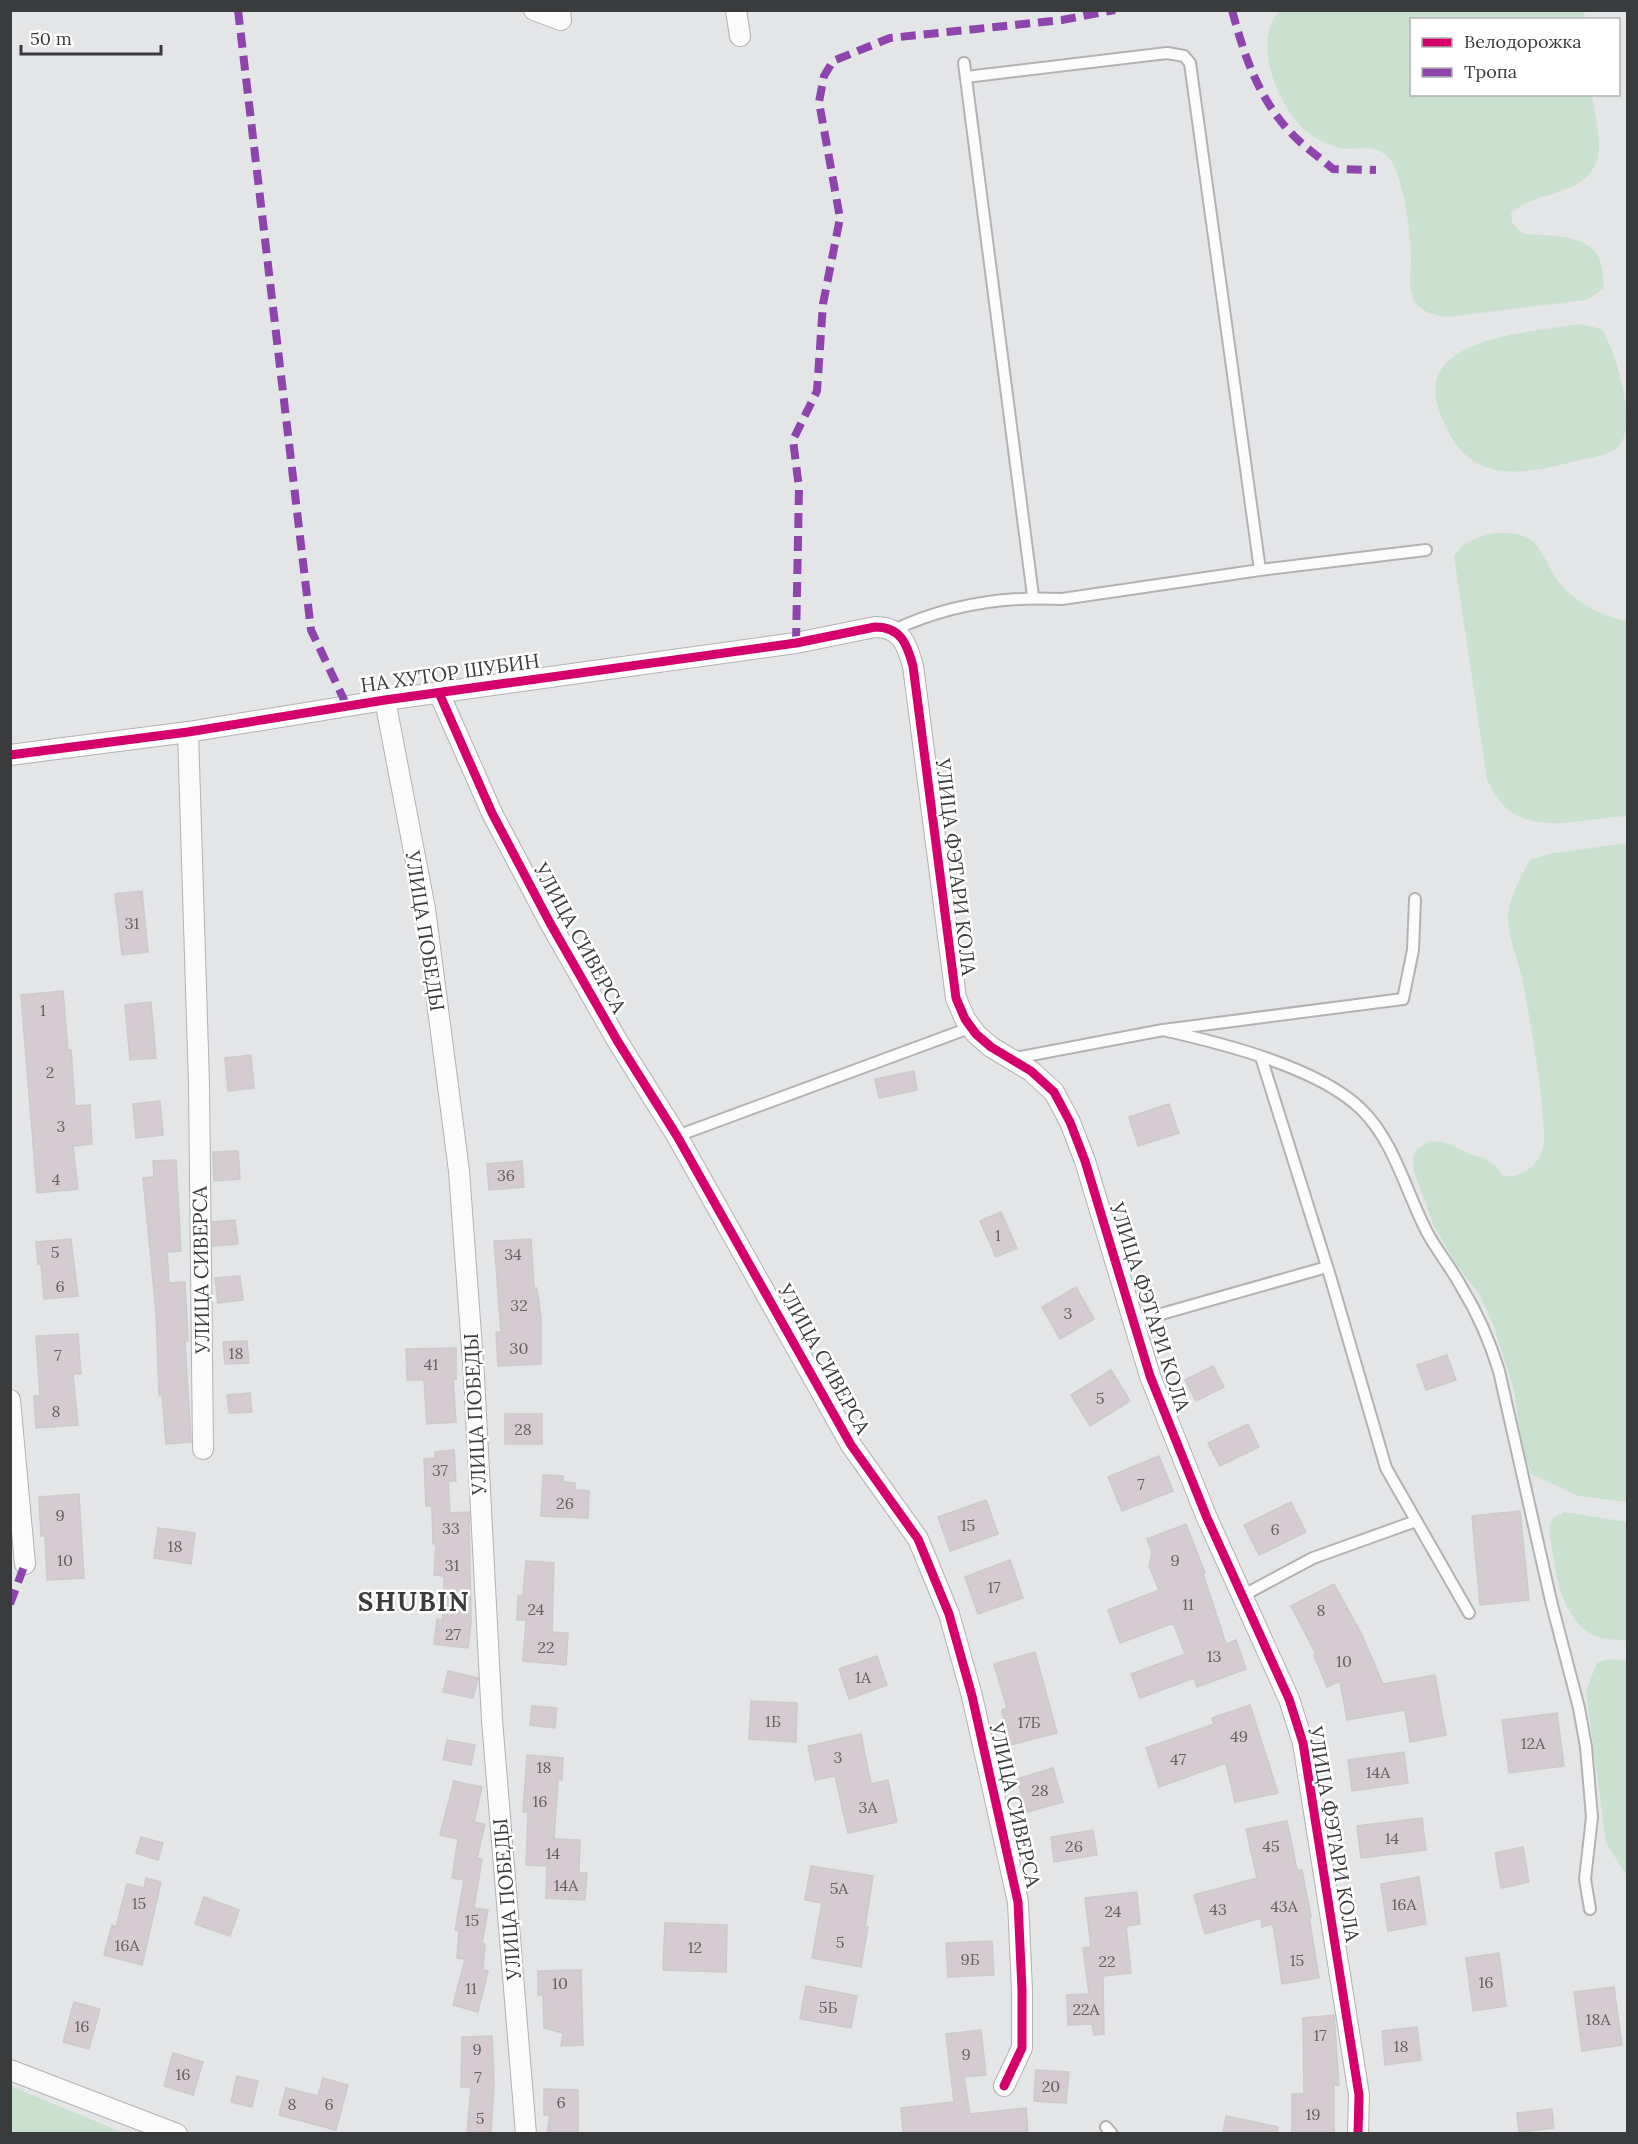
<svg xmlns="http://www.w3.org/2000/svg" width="1638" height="2144" viewBox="0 0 1638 2144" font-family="Lora,serif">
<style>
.green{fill:#cae1d0}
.building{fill:#d5cbd0;stroke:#cbcacc;stroke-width:1.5}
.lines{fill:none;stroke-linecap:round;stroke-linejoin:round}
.lane-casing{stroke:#b2b2b4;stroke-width:14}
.street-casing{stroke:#b2b2b4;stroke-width:22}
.lane{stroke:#fbfbfb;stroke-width:10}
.street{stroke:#fbfbfb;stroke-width:20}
.quiet{stroke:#8e44ad;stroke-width:8;stroke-dasharray:15 8;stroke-linecap:butt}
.cycleway-casing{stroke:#fff;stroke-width:13}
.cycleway{stroke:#d6006c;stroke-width:9}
.labels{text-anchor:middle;stroke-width:5;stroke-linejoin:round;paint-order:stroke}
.number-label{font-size:16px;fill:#646264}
.street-label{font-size:20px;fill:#3a3b3c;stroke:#fff}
.district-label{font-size:26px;font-weight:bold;letter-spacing:1.5px;fill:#3a3b3c;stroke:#fff}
</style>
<rect width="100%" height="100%" fill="#e4e5e7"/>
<g class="green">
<path d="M1280,11h304l1,8 -173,1v74l180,1c8,51 21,80 -39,99 -17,5 -29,8 -42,19l1,9 11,12c23,2 68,-1 77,27 3,8 3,19 4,28l-18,11 -139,17c-13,-2 -24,-4 -32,-15 -8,-13 -4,-31 -4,-45 0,-21 -8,-88 -24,-101 -16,-13 -30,-5 -48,-8 -7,-2 -18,-7 -25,-11 -32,-19 -66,-96 -34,-126z"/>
<path d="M1579,324l23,5c14,23 36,95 17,117 -10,11 -33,12 -47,16 -65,17 -111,18 -134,-55 -23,-71 100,-75 141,-83z"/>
<path d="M1493,533c10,0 23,-1 33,4 15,7 21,28 30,41 16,23 45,38 71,43v195c-56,3 -113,28 -140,-37l-33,-223c9,-15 23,-18 39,-23z"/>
<path d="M1627,843h1l-1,659 -49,-6 -47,-22 -9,-26 -8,-58 -21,-66 -14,-30 -25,-33 -20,-35 -20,-54 -1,-14 4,-9 12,-8 15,1 28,13 12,3 12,8 7,10c18,2 32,-8 39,-25 9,-19 -15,-150 -21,-177 -4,-17 -12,-36 -13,-54 -1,-20 13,-43 22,-60l18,-6z"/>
<path d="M1564,1512l63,10v119c-11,-2 -27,-1 -36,-7 -33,-19 -37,-72 -42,-107l4,-9z"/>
<path d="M1612,1659l15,2v215l-21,-33 -20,-151 11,-30z"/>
<path d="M11,2086l103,43 11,4h-114z"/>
</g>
<g class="building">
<path d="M142,891l6,61 -26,3 -7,-61z"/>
<path d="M63,991l5,59h3l4,56 15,-1 2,39 -19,2 5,43 -41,4 -16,-198z"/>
<path d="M151,1002l5,56 -26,2 -5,-55z"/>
<path d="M251,1055l3,33 -26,3 -3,-33z"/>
<path d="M914,1071l3,19 -38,8 -4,-19z"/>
<path d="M160,1101l3,34 -27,3 -3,-34z"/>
<path d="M1169,1104l10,29 -41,13 -9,-29z"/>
<path d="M238,1151l2,28 -26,2 -1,-29z"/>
<path d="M176,1160l5,91 -14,1 2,31 16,-1 3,59h-3l6,101 -25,2 -4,-50 -3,1 -3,-83 -13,-134 11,-1 -1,-16z"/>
<path d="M522,1161l2,26 -35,3 -2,-26z"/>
<path d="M1001,1212l16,36 -21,9 -16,-36z"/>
<path d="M235,1220l3,24 -25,2v-24z"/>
<path d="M71,1239l7,57 -34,3 -3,-35h-3l-2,-22z"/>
<path d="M531,1239l3,49h3l4,30v46l-43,2 -2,-34h5l-7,-91z"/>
<path d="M240,1276l3,24 -25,3 -3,-25z"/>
<path d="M1076,1287l18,32 -34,20 -18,-32z"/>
<path d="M78,1334l3,40h-8l5,51 -42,3 -2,-32h6l-4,-60z"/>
<path d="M247,1341l2,22 -24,1 -2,-22z"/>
<path d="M456,1348v31h-3l3,43 -29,2 -3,-44h-17l-1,-31z"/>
<path d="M1447,1355l9,25 -30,10 -9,-25z"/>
<path d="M1213,1366l11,21 -28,14 -11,-21z"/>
<path d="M1111,1370l19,31 -40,25 -19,-31z"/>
<path d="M250,1393l2,19 -23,1 -2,-18z"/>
<rect x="505" y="1414" width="37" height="30"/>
<path d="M1248,1424l11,23 -39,19 -12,-23z"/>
<path d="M454,1450l2,31h-8l2,32 19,-1 2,111 -3,25 -34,-4 3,-25 6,1 1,-44 -10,-1 2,-32 -3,1 -1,-38h-6l-2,-47 11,-1v-6z"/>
<path d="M1159,1456l14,35 -51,20 -14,-34z"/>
<path d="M543,1475l20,1v6l12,1v7l14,1 -1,27 -47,-2z"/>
<path d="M79,1494l5,84 -37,2 -2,-44h-4l-2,-39z"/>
<path d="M986,1500l12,34 -48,17 -12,-34z"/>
<path d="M1291,1502l15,30 -47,23 -15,-30z"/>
<path d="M1520,1511l9,89 -49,5 -8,-89z"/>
<path d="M1186,1524l19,49 -2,1 23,70 10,-4 10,29 -49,18 -3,-9 -54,20 -9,-24 54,-20 -11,-29 -3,-1 -51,19 -12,-33 51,-20 -10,-24 3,-13 -5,-14z"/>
<path d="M158,1528l37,5 -4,31 -37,-6z"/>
<path d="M1010,1560l13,38 -45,16 -13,-37z"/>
<path d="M526,1561l28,2 -2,69 16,1 -2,32 -43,-4 3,-41h-9l1,-24h5z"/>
<path d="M1334,1584l28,51 21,49 52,-9 11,60 -36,7 -5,-32 -58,10 -7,-39 -13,6 -13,-32 2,-1 -25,-48z"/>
<path d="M1035,1652l22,81 -47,12 -8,-35 5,-2 -13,-44z"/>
<path d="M877,1656l10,29 -38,14 -10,-30z"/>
<path d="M448,1671l30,7 -5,20 -30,-6z"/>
<path d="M751,1701l46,2 -1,39 -47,-3z"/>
<path d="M1250,1705l28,88 -43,9 -9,-39 -67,24 -13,-39 68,-24 -2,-6z"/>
<path d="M532,1706l25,2 -2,20 -25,-3z"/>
<path d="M1557,1713l7,53 -55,7 -7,-53z"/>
<path d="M861,1734l10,50 17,-4 9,42 -49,11 -13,-57 -20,4 -7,-34z"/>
<path d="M447,1740l28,5 -4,20 -28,-5z"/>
<path d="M1404,1752l4,31 -56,8 -4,-31z"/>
<path d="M527,1755l36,3 -1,22 -4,-1 -4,60 26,1 -1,33h8l-2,27 -39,-2 1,-32 -21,-1 2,-53h-5z"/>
<path d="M1053,1768l10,34 -36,10 -10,-33z"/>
<path d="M454,1781l28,6 -8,35 11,2 -8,34 5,1 -8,49 14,2 -6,34h3l-2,26 5,1 -10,41 -25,-7 12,-46 -8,-1 2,-27 -4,-1 9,-50 -12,-2 6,-39 -18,-4z"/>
<path d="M1422,1818l4,32 -65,8 -4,-32z"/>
<path d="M1287,1821l10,49h5l9,47h-2l10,61 -37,6 -9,-60 -11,3 -1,-9 -56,16 -11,-39 63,-17 -11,-49z"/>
<path d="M1093,1830l4,25 -43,7 -3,-25z"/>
<path d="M141,1837l22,6 -5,17 -22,-7z"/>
<path d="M1523,1847l6,35 -28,6 -6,-35z"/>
<path d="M811,1866l62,10 -8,51h3l-7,40 -49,-9 10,-55 -17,-3z"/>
<path d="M1419,1877l7,47 -38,7 -7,-47z"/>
<path d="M146,1878l15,4 -19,83 -38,-10 8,-30 4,2 11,-43 17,4z"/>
<path d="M1137,1892l3,32 -14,2 5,47 -28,3 1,58 -10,1 -2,-11 -24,1 -1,-30 22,-1 -6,-46 8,-1 -6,-49z"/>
<path d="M204,1897l35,13 -9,26 -35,-12z"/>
<path d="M665,1923l62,2 -1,47 -63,-2z"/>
<path d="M992,1941l2,34 -46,2 -2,-34z"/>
<path d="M1499,1953l7,53 -33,5 -7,-53z"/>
<path d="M581,1970l2,75 -22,1 2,-13 -19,-5 -1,-33h-5v-24z"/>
<path d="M806,1986l51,10 -6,32 -51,-9z"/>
<path d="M1614,1987l8,58 -40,6 -8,-59z"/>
<path d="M74,2002l26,7 -11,40 -26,-7z"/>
<path d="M1334,2015l5,70h-5v48h-42v-39h12l-1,-76z"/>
<path d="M1417,2027l4,33 -36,5 -3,-34z"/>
<path d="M981,2030l5,45 -22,2 6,37 56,-6 2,25h-125l-2,-25 53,-6 -8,-68z"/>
<path d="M492,2036l2,47 -3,50h-24l4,-46h-10l1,-50z"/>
<path d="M173,2053l30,9 -10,33 -29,-9z"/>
<path d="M1036,2070l33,2 -3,31 -32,-2z"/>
<path d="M237,2076l21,5 -6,26 -21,-5z"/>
<path d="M323,2078l25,7 -12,45 -57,-15 7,-27 32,8z"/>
<path d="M544,2089l34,1v43h-31l3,-18h-6z"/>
<path d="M1552,2109l2,19 -35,4 -2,-19z"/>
<path d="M1226,2116l52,11 -1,6h-54z"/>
</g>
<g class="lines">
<g class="lane-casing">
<g id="lane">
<path d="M964,63l69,533"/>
<path d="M966,77l201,-24 17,3 6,7 70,507"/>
<path d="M894,630c53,-25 111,-34 168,-31l198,-29 166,-20"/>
<path d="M1163,1030c58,13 155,37 198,79 34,33 45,84 67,125 10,18 24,35 34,54 16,26 28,54 37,83l52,230 28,107 7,39 6,70 -7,62 5,30"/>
<path d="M1261,1057l69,219 56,192 83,145"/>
<path d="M1010,1059l153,-29 240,-31 10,-49 2,-51"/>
<path d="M677,1136l295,-109"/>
<path d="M1133,1322l194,-55"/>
<path d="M1242,1596l71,-38 103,-37"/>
<path d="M1106,2127l6,7"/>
</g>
</g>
<g class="street-casing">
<g id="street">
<path d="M534,10l27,10 -1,-10"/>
<path d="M736,10l4,26"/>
<path d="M439,693l53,120 58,110 68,119 59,94 174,309 67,94 31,75 23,82 46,206 4,88v58l-18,38"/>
<path d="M385,700l40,209 34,262 15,205 18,344 34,414"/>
<path d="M188,732l11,352 4,365"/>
<path d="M10,755l178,-23 197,-32 411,-57 79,-16c26,0 32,17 38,39l43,332 9,21 11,15 15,13 40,24 23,21 16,30 15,39 65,215 57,142 82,181 14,44 56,352 -1,39"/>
<path d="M10,1400l15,164"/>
<path d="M10,2070l167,64"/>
</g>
</g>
<use href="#lane" class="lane"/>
<use href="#street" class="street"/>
<g class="quiet">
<path d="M238,10l73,620 36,76"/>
<path d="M1232,10c12,45 26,87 58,122 13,14 29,25 43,37l43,1"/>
<path d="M796,643l3,-155 -6,-48 24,-49 6,-87 17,-86 -21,-116 5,-26 9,-15 57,-23 172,-18 53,-10"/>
<path d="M10,1604l15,-40"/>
</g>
<g class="cycleway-casing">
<g id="cycleway">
<path d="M439,693l53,120 58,110 68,119 59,94 174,309 67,94 31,75 23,82 46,206 4,88v58l-18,38"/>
<path d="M10,755l178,-23 197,-32 411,-57 79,-16c26,0 32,17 38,39l43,332 9,21 11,15 15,13 40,24 23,21 16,30 15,39 65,215 57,142 82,181 14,44 56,352 -1,39"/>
</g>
</g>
<use href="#cycleway" class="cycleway"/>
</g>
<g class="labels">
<g class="number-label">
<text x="132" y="929">31</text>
<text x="43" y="1016">1</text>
<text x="50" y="1078">2</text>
<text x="61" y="1132">3</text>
<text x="506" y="1181">36</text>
<text x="56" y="1185">4</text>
<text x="998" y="1241">1</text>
<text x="55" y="1258">5</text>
<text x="513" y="1260">34</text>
<text x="60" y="1292">6</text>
<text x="519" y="1311">32</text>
<text x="1068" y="1319">3</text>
<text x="519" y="1354">30</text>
<text x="236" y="1359">18</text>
<text x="58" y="1361">7</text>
<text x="431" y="1370">41</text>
<text x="1100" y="1404">5</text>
<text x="56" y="1417">8</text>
<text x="523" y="1435">28</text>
<text x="440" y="1476">37</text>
<text x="1141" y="1490">7</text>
<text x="565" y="1509">26</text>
<text x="60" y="1521">9</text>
<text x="968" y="1531">15</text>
<text x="451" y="1534">33</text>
<text x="1275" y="1535">6</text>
<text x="175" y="1552">18</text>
<text x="65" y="1566">10</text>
<text x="1175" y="1566">9</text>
<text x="452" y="1571">31</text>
<text x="994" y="1593">17</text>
<text x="1188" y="1610">11</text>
<text x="536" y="1615">24</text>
<text x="1321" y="1616">8</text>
<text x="453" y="1640">27</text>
<text x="546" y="1653">22</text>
<text x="1214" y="1662">13</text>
<text x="1344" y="1667">10</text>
<text x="863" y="1683">1А</text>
<text x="773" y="1727">1Б</text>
<text x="1029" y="1728">17Б</text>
<text x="1239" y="1742">49</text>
<text x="1533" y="1749">12А</text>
<text x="838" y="1763">3</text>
<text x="1178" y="1765">47</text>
<text x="544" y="1773">18</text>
<text x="1378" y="1778">14А</text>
<text x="1040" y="1796">28</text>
<text x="540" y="1807">16</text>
<text x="868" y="1813">3А</text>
<text x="1392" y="1844">14</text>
<text x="1074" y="1852">26</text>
<text x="1271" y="1852">45</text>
<text x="553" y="1859">14</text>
<text x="566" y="1891">14А</text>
<text x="839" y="1894">5А</text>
<text x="139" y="1909">15</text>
<text x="1404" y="1910">16А</text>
<text x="1284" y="1912">43А</text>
<text x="1218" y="1915">43</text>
<text x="1113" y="1917">24</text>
<text x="472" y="1926">15</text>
<text x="840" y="1948">5</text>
<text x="127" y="1951">16А</text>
<text x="695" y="1953">12</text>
<text x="970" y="1965">9Б</text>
<text x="1297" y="1966">15</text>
<text x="1107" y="1967">22</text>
<text x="1486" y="1988">16</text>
<text x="560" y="1989">10</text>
<text x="471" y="1994">11</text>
<text x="828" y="2013">5Б</text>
<text x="1086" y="2015">22А</text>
<text x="1598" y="2025">18А</text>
<text x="82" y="2032">16</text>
<text x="1320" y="2041">17</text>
<text x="1401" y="2052">18</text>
<text x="477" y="2055">9</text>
<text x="966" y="2060">9</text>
<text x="183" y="2080">16</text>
<text x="478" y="2083">7</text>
<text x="1051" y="2092">20</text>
<text x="561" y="2108">6</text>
<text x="292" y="2110">8</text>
<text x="329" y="2110">6</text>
<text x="1313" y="2120">19</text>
<text x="480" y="2124">5</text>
</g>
<g class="street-label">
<text transform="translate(450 673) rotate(-8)" y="7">НА ХУТОР ШУБИН</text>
<text transform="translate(956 867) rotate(83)" y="7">УЛИЦА ФЭТАРИ КОЛА</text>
<text transform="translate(425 931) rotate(81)" y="7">УЛИЦА ПОБЕДЫ</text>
<text transform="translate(580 938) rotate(61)" y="7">УЛИЦА СИВЕРСА</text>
<text transform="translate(201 1270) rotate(-91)" y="7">УЛИЦА СИВЕРСА</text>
<text transform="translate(1150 1307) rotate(72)" y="7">УЛИЦА ФЭТАРИ КОЛА</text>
<text transform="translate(824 1359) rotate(61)" y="7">УЛИЦА СИВЕРСА</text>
<text transform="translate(475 1414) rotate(-93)" y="7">УЛИЦА ПОБЕДЫ</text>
<text transform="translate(1015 1805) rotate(77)" y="7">УЛИЦА СИВЕРСА</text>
<text transform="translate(1334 1834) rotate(80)" y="7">УЛИЦА ФЭТАРИ КОЛА</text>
<text transform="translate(507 1899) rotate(-95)" y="7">УЛИЦА ПОБЕДЫ</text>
</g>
<g class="district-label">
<text x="414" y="1611">SHUBIN</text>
</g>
</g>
<rect width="1638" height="2144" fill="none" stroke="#3a3b3c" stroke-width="24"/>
<rect x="1410" y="18" width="210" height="78" fill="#ffffff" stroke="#b0b1b1" stroke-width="1.5"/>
<rect x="1422" y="38" width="30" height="9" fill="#d6006c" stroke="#b0b1b1" stroke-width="1.5"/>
<text x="1464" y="48" font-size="18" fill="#3a3b3c">Велодорожка</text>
<rect x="1422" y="68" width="30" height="9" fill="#8e44ad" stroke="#b0b1b1" stroke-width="1.5"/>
<text x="1464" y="78" font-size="18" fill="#3a3b3c">Тропа</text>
<path d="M21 45v9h140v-9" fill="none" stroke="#3a3b3c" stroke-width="3"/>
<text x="30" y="45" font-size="18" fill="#3a3b3c" stroke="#ffffff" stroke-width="4.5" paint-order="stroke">50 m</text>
</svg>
